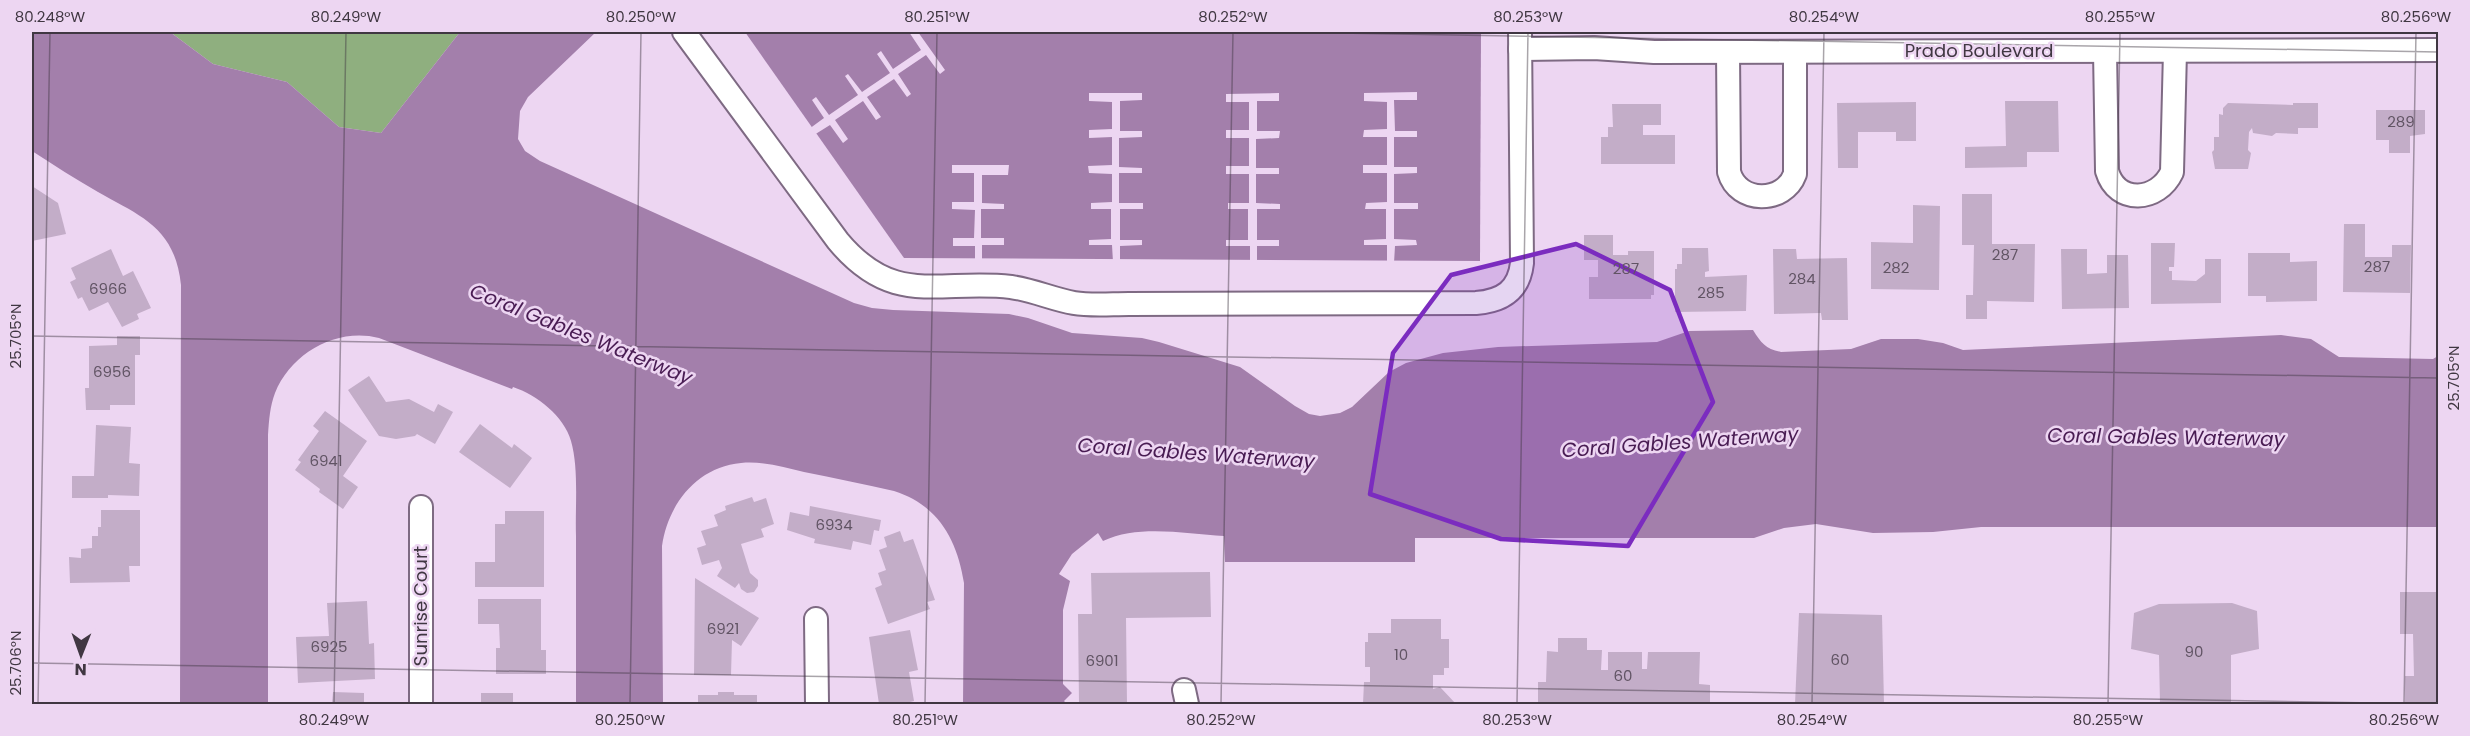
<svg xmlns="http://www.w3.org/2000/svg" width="2470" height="736" viewBox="0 0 2470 736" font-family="Poppins,sans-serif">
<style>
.forest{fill:#8faf7f}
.water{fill:#a37fab}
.pier{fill:#edd6f2}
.building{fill:#c3adc8}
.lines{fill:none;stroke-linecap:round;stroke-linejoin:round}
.minor-casing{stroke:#7e6a83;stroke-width:26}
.minor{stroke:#fff;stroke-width:22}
.marked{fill:#7b2cbf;fill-opacity:0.2;stroke:#7b2cbf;stroke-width:4.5;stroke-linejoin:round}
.ticks{fill:none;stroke:#403742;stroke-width:1.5;stroke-opacity:0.45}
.labels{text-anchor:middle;stroke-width:5;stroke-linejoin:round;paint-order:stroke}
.number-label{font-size:15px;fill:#615464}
.street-label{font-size:18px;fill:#403742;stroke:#edd6f2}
.water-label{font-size:20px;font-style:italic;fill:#491c53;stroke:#edd6f2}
.neatline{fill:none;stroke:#403742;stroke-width:2}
.ticks-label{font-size:15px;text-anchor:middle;fill:#403742}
</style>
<rect width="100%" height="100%" fill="#edd6f2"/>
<path class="forest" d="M170,32h290l-79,101 -42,-6 -52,-45 -74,-18z"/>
<g class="water">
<path d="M32,32h138l43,32 74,18 52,45 42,6 79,-101h136l-68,65 -8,14 -2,28 7,12 15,10 314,142 18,5 21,2 116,4 19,4 44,15 70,5 17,4 81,25 55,39 14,8 11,2 20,-3 12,-6 37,-35 17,-9 37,-10 55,-6 159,-5 32,-11 64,-1c8,13 13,19 28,22l70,-3 30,-10h37l25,4 20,7 318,-15 30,4 28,18 94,2 5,-3v171h-457l-48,5 -60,1 -57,-9 -32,4 -30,10h-339v24h-190l-1,-26c-38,-2 -85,-12 -121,5l-5,-8 -26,21 -13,20 11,7 -7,29v74l9,9 -8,8 3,3h-104l1,-121c-7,-44 -26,-78 -70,-92 -30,-7 -60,-13 -90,-19 -20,-5 -41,-11 -63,-9 -44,4 -73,41 -79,83l1,158h-87c0,-56 0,-112 0,-168 -1,-30 3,-67 -5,-95 -7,-25 -34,-46 -58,-54l-1,2 -133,-51c-42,-11 -88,15 -104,55 -5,13 -6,27 -7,42v269h-88l1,-419c-6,-58 -41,-69 -83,-93 -23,-13 -44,-27 -66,-41z"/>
<path d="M745,32h736l-1,229 -576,-3z"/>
</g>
<g class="pier">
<path d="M909,32h9l27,38 -5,4 -14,-19 -28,19 13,20 -4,3 -13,-18 -27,18 14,20 -5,3 -13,-19 -28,19 13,19 -5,4 -13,-18 -16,10 -5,-6 15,-11 -12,-18 4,-3 13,18 29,-20 -13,-19 3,-2 14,18 28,-19 -13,-19 4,-3 12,18 28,-19z"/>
<path d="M1417,92v8h-23l1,31h22v6h-23v30h23v6l-23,1v29h24v6h-24v30l22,1 1,5 -22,1 -1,17h-7v-18h-23v-5l22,-1v-30h-21l1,-6 21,-1v-29h-24v-8h24v-28h-24l1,-7 23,-1v-27l-23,-1v-8z"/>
<path d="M1089,93h53v7l-22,1v30h22v6l-23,1v29l23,1v5h-23v30h24v6h-23v31h22v5l-22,1v16h-7l-1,-17h-23v-5l22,-1v-30h-20v-6l21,-1v-28l-23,-1 -1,-7 24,-1v-28l-23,1v-8l23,-1v-27l-23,-1z"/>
<path d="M1279,93v8h-22v30h23l-1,7 -23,1v29h23v6h-23v29l24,1v5h-23v31h22v6h-22v17h-7v-17h-24v-6h22v-31h-20v-6h21v-29h-23v-8h23v-28h-23v-8h23v-28h-23v-8z"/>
<path d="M952,165h57l-1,10h-26v28l22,1v5h-23v29h23v7h-22v17h-7v-16h-22v-8h21l1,-28 -23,-1v-7h22v-29h-22z"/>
</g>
<g class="building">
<path d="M2005,101h53l1,51h-32v15l-62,1v-21l41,-1z"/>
<path d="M1916,102v39h-20v-9h-38v36h-20l-1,-65z"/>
<path d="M2228,103l65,2v-2h25v25h-20v6l-22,-1 -4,3 -19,-3 -1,-5 -3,4 -1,18 3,3 -3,16h-33l-3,-17 2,-2v-13h5v-23l4,1v-7z"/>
<path d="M1612,104h49v21h-18v10h32v29h-74v-27h7v-10h5z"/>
<path d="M2376,110h49v24l-15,2v17h-21v-13h-13z"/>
<path d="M32,186l26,17 8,31 -34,7z"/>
<path d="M1962,194h30v50h43l-1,58 -47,-1v18h-21v-24h7l1,-50h-12z"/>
<path d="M1913,205l27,1 -1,84 -68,-1v-47l42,1z"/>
<path d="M2344,224h21v33h27v-12h19l-1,48 -67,-1z"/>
<path d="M1584,235h29v20h15v-4h26v44h-3v4h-62v-22h9v-17h-14z"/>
<path d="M2151,243h24l-1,24h-5v4h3v9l24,1 9,-7v-15h16v44l-70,1z"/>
<path d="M1682,248h26l1,23 -4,1v5l42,-2 -1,36 -71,1v-43h2v-5h5z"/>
<path d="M111,249l12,27 10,-5 18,37 -14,6 2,5 -17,8 -14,-25 -19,9 -7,-14 -4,2 -8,-17 6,-3 -5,-11z"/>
<path d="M1773,249h23l1,10 50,-1 1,62h-26l-1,-7 -47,1z"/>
<path d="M2061,249h26v25l20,-1v-18h21l1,53 -67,1z"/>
<path d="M2248,253h42v9l27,-1v40l-51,1v-6h-18z"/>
<path d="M117,336h23v19h-5v50h-25v5h-24l-1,-22h4v-42l28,-1z"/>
<path d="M369,376l17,26 23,-3 25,13 4,-8 15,8 -18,32 -18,-10 -2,2 -19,3 -17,-3 -31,-46z"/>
<path d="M325,411l42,30 -24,35 15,11 -15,22 -24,-17 1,-3 -25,-19 6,-8 -3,-2 21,-29 -6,-5z"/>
<path d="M480,424l32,24 2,-4 18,14 -22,30 -51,-36z"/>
<path d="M96,425l35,2 -2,36 11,1 -1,32 -31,-1v3h-36v-22h22z"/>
<path d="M752,497l2,5 12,-4 8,26 -13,5 3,8 -23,7 9,29 8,7v6l-4,6 -7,1 -6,-4 -2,-6 -4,5 -18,-12 5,-8 -3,-8 -17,5 -5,-17 9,-3 -5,-14 17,-5 -4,-11 12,-5 -1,-4z"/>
<path d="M810,506l71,14 -2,11 -5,-1 -3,15 -18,-4 -2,9 -37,-7 1,-4 -28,-9 3,-18 19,4z"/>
<path d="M101,510h39v56h-11l1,16 -60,1 -1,-26 12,1v-9l11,-1v-12h6v-9h3z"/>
<path d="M505,511h39v76h-69v-25h20v-38h10z"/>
<path d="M900,531l4,11 9,-3 22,61 -8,2 3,7 -42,15 -13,-36 7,-3 -4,-12 8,-3 -7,-20 8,-3 -3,-10z"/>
<path d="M1210,572l1,45 -85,1 1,86h-48l-1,-90h14l-1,-41z"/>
<path d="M695,578l64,40 -18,28 -9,-6 -1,35h-37z"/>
<path d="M2400,592h38v112h-33v-28h9l-1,-42h-13z"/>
<path d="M478,599h63v51h5v24h-50v-26h4l-1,-24h-21z"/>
<path d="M367,601l2,43 5,-1 1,36 -77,4 -2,-46 33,-1 -2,-33z"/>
<path d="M2232,603l25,8 2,38 -28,6v49h-71l-1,-49 -28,-6 3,-36 25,-9z"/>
<path d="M1799,613l83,2 2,89h-89z"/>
<path d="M1391,619h50v20h8v29h-5v7h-11v14l7,-2 16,17h-93l1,-22h6v-15h-5v-25h3v-9h23z"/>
<path d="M910,630l8,40 -9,2 5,29 -12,3h-23l-10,-67z"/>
<path d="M1558,638h29v12h15l-1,20h7v-18h34v17h5l1,-17h52l-1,32 11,1v19h-172v-22h8l1,-31 11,1z"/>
<path d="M333,692l31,1v11h-32z"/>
<path d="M718,692h16v3h23v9h-59v-9h20z"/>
<rect x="481" y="693" width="32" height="11"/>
</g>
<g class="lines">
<g class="minor-casing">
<g id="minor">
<path d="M684,32l154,209c56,67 100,38 173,46 22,3 41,12 63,16 17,3 37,1 55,1l347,-1c27,-2 43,-13 46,-40l-2,-231"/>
<path d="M1520,49l74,-1 60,4 784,-2"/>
<path d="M2105,51l2,120c10,34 51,31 65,1l3,-121"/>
<path d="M1728,52l1,120c9,32 55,32 66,2v-122"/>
<path d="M421,507v197"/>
<path d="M816,619l1,85"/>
<path d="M1184,690l3,14"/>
</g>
</g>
<use href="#minor" class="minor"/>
</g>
<path class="marked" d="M1576,244l94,46 43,112 -85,144 -127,-7 -131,-45 23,-141 58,-78z"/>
<path class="ticks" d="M1281,32l1157,20M32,336l2406,42M32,663l2403,41M38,704l12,-672M334,704l12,-672M630,704l11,-672M925,704l12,-672M1221,704l12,-672M1517,704l11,-672M1812,704l12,-672M2108,704l12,-672M2404,704l12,-672"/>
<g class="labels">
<g class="number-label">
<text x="2401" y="127">289</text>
<text x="2005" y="260">287</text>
<text x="2377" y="272">287</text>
<text x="1896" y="273">282</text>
<text x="1626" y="274">287</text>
<text x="1802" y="284">284</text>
<text x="108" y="294">6966</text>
<text x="1711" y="298">285</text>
<text x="112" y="377">6956</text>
<text x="326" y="466">6941</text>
<text x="834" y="530">6934</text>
<text x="723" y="634">6921</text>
<text x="329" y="652">6925</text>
<text x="2194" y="657">90</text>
<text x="1401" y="660">10</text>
<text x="1840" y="665">60</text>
<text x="1102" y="666">6901</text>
<text x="1623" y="681">60</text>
</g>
<g class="street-label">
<text x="1979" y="57">Prado Boulevard</text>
<text transform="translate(421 606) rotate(-90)" y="6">Sunrise Court</text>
</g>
<g class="water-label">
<text transform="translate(581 334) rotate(22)" y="7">Coral Gables Waterway</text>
<text transform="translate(2166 437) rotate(1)" y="7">Coral Gables Waterway</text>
<text transform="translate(1680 442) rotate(-4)" y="7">Coral Gables Waterway</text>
<text transform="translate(1196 453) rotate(4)" y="7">Coral Gables Waterway</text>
</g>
</g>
<rect width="2470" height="736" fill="none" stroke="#edd6f2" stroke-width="66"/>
<g transform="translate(81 655) rotate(181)" stroke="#edd6f2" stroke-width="4.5" paint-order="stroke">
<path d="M0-4.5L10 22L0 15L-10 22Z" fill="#403742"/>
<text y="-9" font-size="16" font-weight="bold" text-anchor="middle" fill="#403742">N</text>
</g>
<rect x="33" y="33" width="2404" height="670" class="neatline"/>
<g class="ticks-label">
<text x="50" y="22">80.248°W</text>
<text x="346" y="22">80.249°W</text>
<text x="641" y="22">80.250°W</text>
<text x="937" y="22">80.251°W</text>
<text x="1233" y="22">80.252°W</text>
<text x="1528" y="22">80.253°W</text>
<text x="1824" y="22">80.254°W</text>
<text x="2120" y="22">80.255°W</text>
<text x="2416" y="22">80.256°W</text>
<text transform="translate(16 336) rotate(-90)" y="5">25.705°N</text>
<text transform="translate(2454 378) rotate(-90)" y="5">25.705°N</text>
<text transform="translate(16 663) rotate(-90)" y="5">25.706°N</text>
<text x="334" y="725">80.249°W</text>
<text x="630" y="725">80.250°W</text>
<text x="925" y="725">80.251°W</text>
<text x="1221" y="725">80.252°W</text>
<text x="1517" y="725">80.253°W</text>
<text x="1812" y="725">80.254°W</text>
<text x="2108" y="725">80.255°W</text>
<text x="2404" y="725">80.256°W</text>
</g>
</svg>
